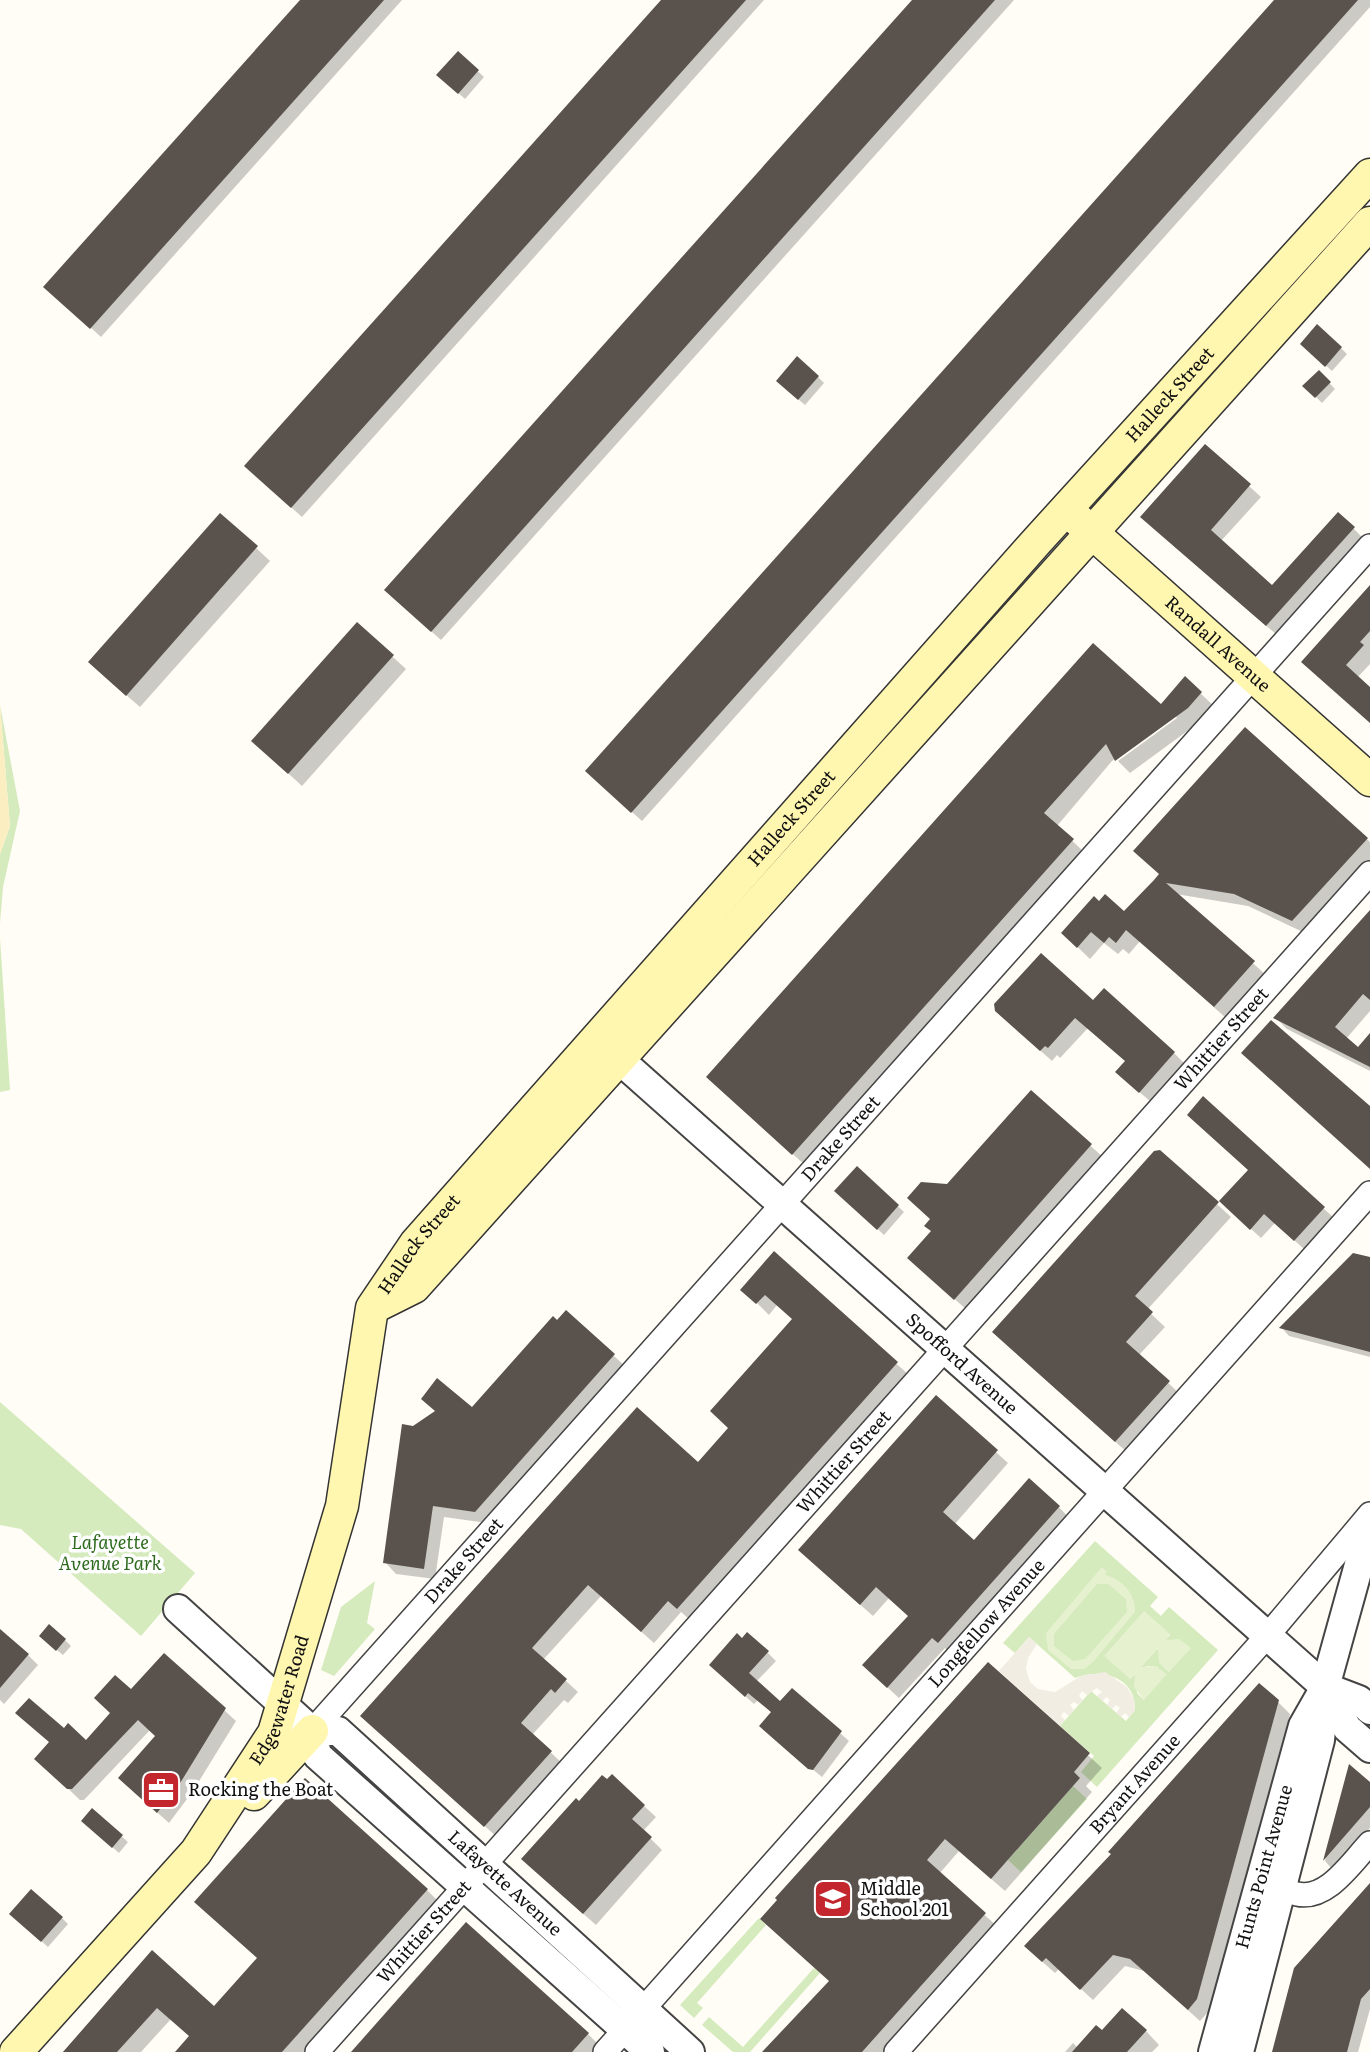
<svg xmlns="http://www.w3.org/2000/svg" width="1370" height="2052" viewBox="0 0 1370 2052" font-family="Literata,serif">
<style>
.green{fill:#d5ebbd;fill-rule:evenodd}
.sand{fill:#fbeec1}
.pitch{fill:#e6f2cf;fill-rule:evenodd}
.plaza{fill:#f1ede2}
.shadow{fill:#0003}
.building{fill:#5a524d}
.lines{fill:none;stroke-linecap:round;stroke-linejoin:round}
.minor-casing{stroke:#444;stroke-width:26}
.tertiary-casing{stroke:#444;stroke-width:32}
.secondary-casing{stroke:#333;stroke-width:35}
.minor{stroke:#fff;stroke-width:23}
.tertiary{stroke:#fff;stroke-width:28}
.secondary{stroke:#fff6b0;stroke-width:32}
.labels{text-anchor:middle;stroke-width:7;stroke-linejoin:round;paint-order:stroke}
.street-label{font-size:18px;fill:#111;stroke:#fff}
.park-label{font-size:18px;font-style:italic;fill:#2f6b1f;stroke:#fff}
.poi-label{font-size:18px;fill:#111;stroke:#fff;text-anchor:start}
</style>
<rect width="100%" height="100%" fill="#fffdf5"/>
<g class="green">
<path d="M0,705l20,106 -17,76 -3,36v-69l10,-28z"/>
<path d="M0,938l10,152 -10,2z"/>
<path d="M0,1402l195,171 -54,63 -120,-107 -21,-4z"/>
<path d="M1095,1541l63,56 -8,9 11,10 8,-9 49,43 -121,137 -16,-15 13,-16 -34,-30 31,-35 35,30 9,-11c1,-34 -35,-42 -60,-32l-46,-41 -14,16 -12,-10zM1144,1611l26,24 -6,7 15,-3 -10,33 -10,-10 3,-18 -25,27 10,-5 11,1 -14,33 -7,-7v-21l-7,7z"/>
<path d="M375,1581l-8,42 8,6 -41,47 -13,-6 20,-63z"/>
<path d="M1073,1786l14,13 -66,73 -13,-12z"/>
<path d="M759,1918l7,7 -69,78 6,5 -9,10 -14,-13z"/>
<path d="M814,1968l6,5 -70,79h-17l-31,-27 7,-8 34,30z"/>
</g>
<path class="sand" d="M0,705l10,121 -10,28z"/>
<g class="pitch">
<path d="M1102,1567l5,5 -2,3c17,4 31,19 30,37l-43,51 -8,6h-13l-23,-19 -2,-17zM1097,1584h11l18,15 1,13 -42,47 -12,2 -19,-15v-12z"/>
<path d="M1144,1611l26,23 -4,6 13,-1 12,9 -22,24 -10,-10 -1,-14 -17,19 14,-1 12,8 -23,26 -10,-13 1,-12 -5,4 -26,-23z"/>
</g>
<path class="plaza" d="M1029,1637l8,7 -9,14 -2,11 4,13 8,7 17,3 26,-16 24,-4 22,15 7,12 1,11 -6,7 -4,-4 -4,4 -5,-4 4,-5 -4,-3 -4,4 -5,-4 3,-5 -4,-3 -3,4 -6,-5 5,-4 -5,-4 -10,7 -5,-4 -3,5 4,4 -5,5 -4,-3 -4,3 4,5 -5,6 -5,-4 -3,4 4,4 -5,6 -61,-55z"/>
<g class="shadow">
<path d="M302,0h100l-301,337 -45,-41z"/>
<path d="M663,0h101l-462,517 -46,-41z"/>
<path d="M914,0h100l-573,640 -45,-40z"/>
<path d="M1276,0h94v7l-728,814 -45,-40z"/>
<path d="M458,53l26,24 -19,22 -20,-18z"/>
<path d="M1318,326l29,28 -15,17 -30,-27z"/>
<path d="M1319,372l16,17 -13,14 -17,-17z"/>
<path d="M818,377l6,6 -19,22 -21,-18z"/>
<path d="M1205,446l56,51 -40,44 52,46 80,-59 11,11 -87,96 -124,-107z"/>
<path d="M221,515l49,46 -130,146 -37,-32z"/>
<path d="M1370,588v76l-13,14 13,11v33l-54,-48z"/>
<path d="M357,624l49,45 -104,117 -35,-32z"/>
<path d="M1093,645l68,61 24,-27 29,27 -13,15 -71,52 -12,-12 59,-43 -2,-3 -63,46 -55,65 29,28 -280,312 -85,-76z"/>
<path d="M1245,729l125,113v20l-65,71 -57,-27 -72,-12 90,81 -39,44 -87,-78 -11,13 -6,-5 -5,5 -14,-11 -14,16 -27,-26 61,-20 31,-32z"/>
<path d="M1370,913v98l-24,28 12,11 12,-14v35l-83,-42 -12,-12z"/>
<path d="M1093,1003l81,50 11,11 -34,38 -22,-19 -2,-21 -39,-34 -28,30 -3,-3 -5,6 -44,-39z"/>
<path d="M1031,1092l73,66 -136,153 -46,-41 11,-38 -1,-12 15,-35z"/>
<path d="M1203,1099l131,119 -29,32 -30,-27 -14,15 -30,-27 19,-40z"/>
<path d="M1160,1152l71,65 -84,93 18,17 -26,28 43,41 -53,58 -122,-109z"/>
<path d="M857,1169l47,43 -20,23 -47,-44z"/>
<path d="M774,1254l135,121 -219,245 -9,-8 -27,31 -53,-47 -58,64 35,32 -10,11 -4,-3 -32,35 31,29 -66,73 -123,-109 324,-264 32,-35 64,-109 -17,-15 -8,10 -14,-14z"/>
<path d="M1370,1259v98l-81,-21 -7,-8z"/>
<path d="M566,1312l60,55 -139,156 -43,-6 -9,62 -39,-5 -11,-12 28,-134 60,-18z"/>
<path d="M936,1398l72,65 -54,62 20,18 85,-36 11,12 -120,134 -5,-5 -46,50 -23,-21 34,-60 -21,-19 -16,18 -61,-54z"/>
<path d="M0,1640l28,15 10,10 -34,39 -4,-4z"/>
<path d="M65,1640l6,6 -8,9 -16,-13z"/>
<path d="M767,1652l9,9 -20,21 24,22 60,29 9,8 -27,36 -53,-43 3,-21 -14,-13 -4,4 -35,-31z"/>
<path d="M164,1655l72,66 -43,70 -24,32 -38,-34 26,-53 -7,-6 -66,70h-4l-43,-41 28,-29 21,13z"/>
<path d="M988,1664l114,104 -16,18 6,6 -87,99 -46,-40 -20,23 59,53 -111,125h-122l66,-71z"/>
<path d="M1278,1702l12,12 -81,297 -9,10 -56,-50 -19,-5 -32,34 -34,-31 -4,4 -17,-15z"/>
<path d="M1350,1767l20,17v44l-37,42 -8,-9z"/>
<path d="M579,1803l65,3 12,11 -13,14 19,19 -66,75 -61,-54z"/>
<path d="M93,1811l35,31 -9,11 -29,-26z"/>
<path d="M1370,1884v125l-12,43h-85z"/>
<path d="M427,1890l13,13 -134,149h-129l14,-15 -20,-18 -30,33h-78l89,-100 62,56z"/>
<path d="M62,1918l6,6 -20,23 -30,-27z"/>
<path d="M466,1925l122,109 13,13 -4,5h-243z"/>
<path d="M1146,2031l13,14 -7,7h-87l8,-9 5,5 24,-15z"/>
</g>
<g class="building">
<path d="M300,0h84l-294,329 -47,-42z"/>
<path d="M661,0h85l-455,508 -47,-42z"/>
<path d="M912,0h83l-564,632 -47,-42z"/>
<path d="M1274,0h84l-727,813 -46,-42z"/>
<path d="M458,51l21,19 -21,24 -22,-19z"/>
<path d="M1317,324l25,23 -17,20 -25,-23z"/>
<path d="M797,356l22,20 -21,24 -22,-19z"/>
<path d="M1319,370l12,12 -16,16 -13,-12z"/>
<path d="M1205,444l46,40 -40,46 61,55 66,-73 17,15 -89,99 -126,-109z"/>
<path d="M220,513l38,33 -132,150 -38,-34z"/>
<path d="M1370,585v46l-10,11 4,3 -18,20 24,22v36l-69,-61z"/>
<path d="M357,622l37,33 -106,119 -37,-33z"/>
<path d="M1093,643l68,61 24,-28 17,16 -14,16 -73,53 -9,-17 -62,69 30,26 -282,316 -86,-78z"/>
<path d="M1245,727l123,111 -76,83 -58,-27 -68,-11 89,78 -41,46 -88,-77 -10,13 -7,-6 -5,6 -13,-11 -14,16 -16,-15 33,-37 5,5 6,-7 19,17 30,-31 5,-6 -26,-23z"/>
<path d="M1370,910v90l-7,-6 -28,33 23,20 12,-14v34l-97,-49z"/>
<path d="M1041,953l52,47 11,-12 71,64 -36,41 -24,-21 10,-11 -50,-43 -27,30 -3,-2 -5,5 -45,-40 -1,-7z"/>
<path d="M1271,1020l99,86v63l-129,-116z"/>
<path d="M1031,1090l61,54 -138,156 -47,-42 24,-27 -7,-5 6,-7 -23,-21 14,-16 26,2z"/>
<path d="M1203,1096l122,111 -31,34 -30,-27 -14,16 -31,-29 29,-31 -61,-55z"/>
<path d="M1160,1150l59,52 -84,94 18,16 -27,30 44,39 -55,61 -123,-110 162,-181z"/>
<path d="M857,1166l42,39 -22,25 -43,-39z"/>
<path d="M774,1251l124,111 -221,247 -9,-8 -27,31 -53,-47 -56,63 35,31 -12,14 -4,-4 -30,34 31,28 -68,76 -124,-111 277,-309 61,55 30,-34 -18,-17 82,-92 -27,-24 -9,9 -16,-14z"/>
<path d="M1353,1253l17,4v95l-91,-24z"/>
<path d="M566,1310l49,44 -140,158 -42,-6 -9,63 -41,-6 19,-139 11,2 22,-15 -14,-12 16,-21 35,29 81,-91 4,4z"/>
<path d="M936,1395l62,55 -55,62 31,28 55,-62 31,28 -122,137 -6,-5 -45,50 -25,-23 46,-49 -32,-29 -16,18 -62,-55z"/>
<path d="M49,1624l17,15 -10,12 -17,-15z"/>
<path d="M0,1629l29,25 -29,34z"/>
<path d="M747,1632l22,19 -20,22 31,28 12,-13 50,43 -29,39 -5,-1 -49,-43 12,-14 -23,-19 -3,4 -36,-32 28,-32 5,5z"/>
<path d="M164,1653l62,55 -44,72 -25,33 -39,-35 37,-42 -17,-16 -66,69h-5l-33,-30 15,-17 -34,-29 14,-15 35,30 4,-5 18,17 24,-27 -16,-15 21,-23 16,14z"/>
<path d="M988,1662l102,91 -16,19 6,6 -89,101 -46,-40 -18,21 59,53 -124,139h-100l67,-71 -69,-62 17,-19 -2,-2z"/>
<path d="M1259,1683l20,17 -82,299 -9,11 -58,-51 -17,-4 -33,35 -34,-32 -4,4 -18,-16 87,-92 -3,-2z"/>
<path d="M1349,1764l21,18v25l-47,54z"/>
<path d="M612,1774l33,31 -13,14 20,18 -69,77 -62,-55 55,-61 3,3 23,-26 5,4z"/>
<path d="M305,1778l123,111 -146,163h-107l14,-16 -32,-28 -40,44h-54l89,-102 62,56 43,-48 -63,-56z"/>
<path d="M92,1808l31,27 -11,13 -31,-27z"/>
<path d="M1370,1883v106l-9,10 -14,53h-75l22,-84z"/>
<path d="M31,1889l32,28 -22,25 -32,-28z"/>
<path d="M466,1922l123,111 -17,19h-221z"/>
<path d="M1122,2008l25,22 -20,22h-55l24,-27 6,5z"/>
</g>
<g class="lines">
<g class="minor-casing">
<g id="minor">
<path id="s1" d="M312,1731l1058,-1185"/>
<path d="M1266,1883c10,4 21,9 31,11 30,7 55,-32 73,-51"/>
<path id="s2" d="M317,2052l1053,-1179"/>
<path id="s3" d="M605,2052l765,-859"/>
<path id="s4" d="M896,2052l372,-417 102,-121"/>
</g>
</g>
<g class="tertiary-casing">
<g id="tertiary">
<path id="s5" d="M603,1045l722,642 22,41 23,20"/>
<path d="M178,1609l134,122 5,24 333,297"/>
<path d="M1325,1687l34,13 11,10"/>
<path id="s6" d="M312,1731h26l352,321"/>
<path id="s7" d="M1213,2052l90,-326 16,-28"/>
<path d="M1239,2052l81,-312 5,-53 45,-162"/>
</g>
</g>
<g class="secondary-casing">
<g id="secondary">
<path id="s8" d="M1078,520l292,260"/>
<path d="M376,1306l38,-19 956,-1064"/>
<path d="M254,1794l58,-63"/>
<path id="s9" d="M16,2052l180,-200 78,-119 68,-227 30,-198 44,-65 621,-702 333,-366"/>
</g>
</g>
<use href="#minor" class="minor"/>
<use href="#tertiary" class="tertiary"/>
<use href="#secondary" class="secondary"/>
</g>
<defs>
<g id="office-square" transform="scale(2.0125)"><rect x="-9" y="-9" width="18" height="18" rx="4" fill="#c4262e" stroke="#fff"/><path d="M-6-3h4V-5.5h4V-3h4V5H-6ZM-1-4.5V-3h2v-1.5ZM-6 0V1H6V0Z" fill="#fff"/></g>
<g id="school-square" transform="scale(2.0125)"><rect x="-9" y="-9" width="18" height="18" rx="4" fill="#c4262e" stroke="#fff"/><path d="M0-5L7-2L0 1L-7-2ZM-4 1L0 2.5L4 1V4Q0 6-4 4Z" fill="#fff"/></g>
</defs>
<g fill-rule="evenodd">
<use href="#office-square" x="161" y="1790"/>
<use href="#school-square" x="833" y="1899"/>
</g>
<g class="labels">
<g class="street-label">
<text dy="6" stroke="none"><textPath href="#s9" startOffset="2062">Halleck Street</textPath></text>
<text dy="6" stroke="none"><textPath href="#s8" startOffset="187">Randall Avenue</textPath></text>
<text dy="6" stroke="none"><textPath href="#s9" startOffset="1494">Halleck Street</textPath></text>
<text dy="6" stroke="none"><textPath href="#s2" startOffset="1358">Whittier Street</textPath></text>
<text dy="6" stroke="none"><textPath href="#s1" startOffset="794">Drake Street</textPath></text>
<text dy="6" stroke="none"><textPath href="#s9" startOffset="928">Halleck Street</textPath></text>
<text dy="6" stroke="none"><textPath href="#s5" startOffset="480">Spofford Avenue</textPath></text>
<text dy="6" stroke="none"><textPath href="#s2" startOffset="791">Whittier Street</textPath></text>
<text dy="6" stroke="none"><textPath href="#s1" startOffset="228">Drake Street</textPath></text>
<text dy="6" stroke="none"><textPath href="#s3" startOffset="574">Longfellow Avenue</textPath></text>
<text dy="6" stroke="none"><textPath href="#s9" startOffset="444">Edgewater Road</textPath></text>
<text dy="6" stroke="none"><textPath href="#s4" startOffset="359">Bryant Avenue</textPath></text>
<text dy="6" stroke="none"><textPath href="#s7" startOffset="192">Hunts Point Avenue</textPath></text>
<text dy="6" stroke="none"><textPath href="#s6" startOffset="252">Lafayette Avenue</textPath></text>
<text dy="6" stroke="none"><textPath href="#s2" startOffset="161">Whittier Street</textPath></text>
</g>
<g class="park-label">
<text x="110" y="1549">Lafayette<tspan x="110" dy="21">Avenue Park</tspan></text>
</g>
<g class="poi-label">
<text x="188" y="1796">Rocking the Boat</text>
<text x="860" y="1895">Middle<tspan x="860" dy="21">School 201</tspan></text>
</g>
</g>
</svg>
